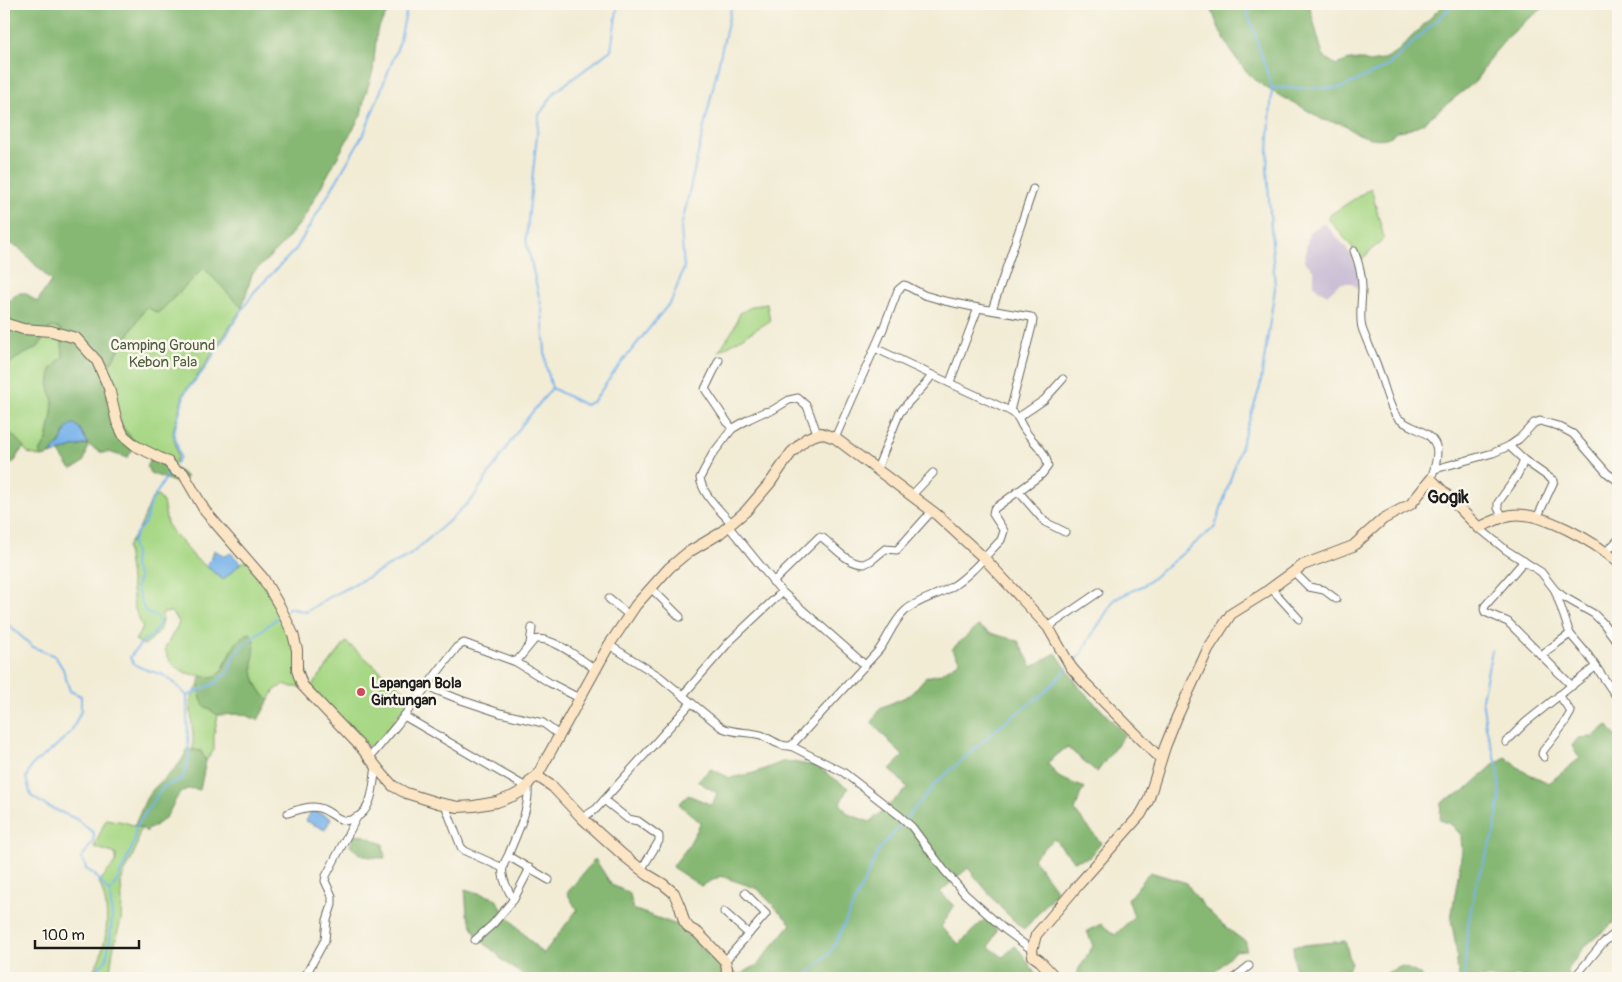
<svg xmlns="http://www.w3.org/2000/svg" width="1622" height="982" viewBox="0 0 1622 982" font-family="Pangolin,sans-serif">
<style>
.industrial{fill:#cbbfd6}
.green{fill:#a8d886;stroke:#627a51}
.forest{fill:#86b873;stroke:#516a48}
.water{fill:#79b4eb;stroke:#4a6884}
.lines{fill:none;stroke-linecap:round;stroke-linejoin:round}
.stream{stroke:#79b4eb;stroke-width:2}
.street-casing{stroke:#67655d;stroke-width:9}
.secondary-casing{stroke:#67655d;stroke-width:12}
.street{stroke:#fff;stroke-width:7}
.secondary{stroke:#fce5c4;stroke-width:10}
.poi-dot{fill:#d1495b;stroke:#fbf7ec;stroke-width:2}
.labels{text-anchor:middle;stroke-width:5;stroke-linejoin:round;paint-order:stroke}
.park-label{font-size:15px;fill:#4d5e41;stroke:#fbf7ec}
.poi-label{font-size:15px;font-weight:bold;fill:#1c1c1c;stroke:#fbf7ec;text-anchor:start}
.quarter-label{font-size:18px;font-weight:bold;fill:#1c1c1c;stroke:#fbf7ec}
</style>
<rect width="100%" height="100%" fill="#fbf7ec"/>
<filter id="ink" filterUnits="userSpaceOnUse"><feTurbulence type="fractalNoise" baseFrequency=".02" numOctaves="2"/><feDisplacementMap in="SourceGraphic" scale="10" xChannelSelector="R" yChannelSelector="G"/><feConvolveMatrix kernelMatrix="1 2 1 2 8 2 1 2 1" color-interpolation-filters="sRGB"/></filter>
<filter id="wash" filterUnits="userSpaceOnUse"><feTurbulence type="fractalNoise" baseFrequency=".0096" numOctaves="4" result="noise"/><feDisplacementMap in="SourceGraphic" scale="20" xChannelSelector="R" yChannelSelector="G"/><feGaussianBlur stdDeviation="1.12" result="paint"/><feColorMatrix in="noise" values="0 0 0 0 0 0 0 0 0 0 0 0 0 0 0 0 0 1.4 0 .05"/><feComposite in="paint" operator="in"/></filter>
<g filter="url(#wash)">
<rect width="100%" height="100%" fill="#f2ecd5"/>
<path class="industrial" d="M1324,223l21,23 13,22 2,21h-2l-6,-6h-12l-13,12 -13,-9v-16l-10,-9 5,-29z"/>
<g class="green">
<path d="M1371,188l13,50 -22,21 -35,-42z"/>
<path d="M204,268l38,40 -41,63 -17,21 -11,40 5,24 -5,9 -48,-30 -21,-62 42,-66 12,6z"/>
<path d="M767,304l3,17 -52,31 15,-22 7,-17 13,-7z"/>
<path d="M51,327l10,2 2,27 -12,14 -2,17 4,14 -1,13 -5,26 -7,12 2,5 -14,-4 -24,-27v-58l13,-10 21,-11z"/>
<path d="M158,496l5,6 4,21 4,8 11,11 13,16 28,21 18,-16 11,-4 45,78 14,50 35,-45 66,55 -40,53 -61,-63h-19l-8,-3 -9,6 -6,10c-10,-8 -15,-20 -17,-33l-25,-8 -5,13 -6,5c-21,-1 -47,-3 -51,-29l13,-23 1,-3 -8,-10 -9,1c1,16 -5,23 -18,32l-9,-5 8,-12 -9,-21 -7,-60 14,-22 11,-27z"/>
<path d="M199,684c3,19 2,20 19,31l-4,19v16l-8,11 -5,-10 -8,-1v-14l-3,-35z"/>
<path d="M106,819l18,3 18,6 -3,5 -2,13 -16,35 1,22 -1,17 -8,30 -4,28h-19c2,-8 8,-14 10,-21 9,-24 9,-53 -1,-75l17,-20v-7l-3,-2 -19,-6z"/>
</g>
<g class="forest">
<path d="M4,4h388l-15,27 -4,40 -8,25 -4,19 -59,106 -20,24 -30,29 -10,34 -38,-40 -46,45 -12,-6 -42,66 14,49 19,22 -10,14 -18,-6 -7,1 -14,-8c-3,14 -2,18 -16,24l-4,-3 -9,-14 14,-5 14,-2 1,-2 -8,-14 -17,9 -13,17 -8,2 -2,-5 7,-12 5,-26 1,-13 -4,-14 2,-17 12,-14 -2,-27 -10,-2 -13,20 -21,11 -13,10v-68h6l8,-7h8l11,9 14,-21 -33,-34 -14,-6z"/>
<path d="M1210,4h99l14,52 13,9 13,-5h14l6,2 13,-2 13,-6 49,-50h105l-22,16 -20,18 -17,20 -14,23 -53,42 -12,6 -14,2c-9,12 -30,8 -42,1 -4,-1 -6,-5 -10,-7 -6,-3 -15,-3 -22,-5 -5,-2 -8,-6 -13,-8 -22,-14 -46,-21 -64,-41 -17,-20 -29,-43 -36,-67z"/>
<path d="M4,426l20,21 -7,9 -1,4 -12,9z"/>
<path d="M154,453l33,24 -10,6 -27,-10 -3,-7z"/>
<path d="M978,626l12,7 28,8 14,26 24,-14 23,34 46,47 -28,38 -30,-25 -20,16 13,15 25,10 -5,7 -5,16 26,32 -11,14 -16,4 -20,-22 -21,19 24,33 -33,39 -23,-22 -33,-40 -28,24 14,14 -13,21 18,17 27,-26 11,12 -8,17 14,10 12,-11c10,9 15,22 24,32h-513l-25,-19 -4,-5 -20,-17 -10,-23 -2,-25 30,9 12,18 36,38 34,-44 -10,-17 28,-34 16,25 19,10 3,15 44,16 44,40 18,10 18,-10 34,-41 -33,-35 -37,-13 -20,10 -29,-19 15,-19 14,-25 -22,-19 9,-9 24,10 5,-12 -20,-12 14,-12 19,9 24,-5 31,-12 31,5 32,22 -8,15 8,11 22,8 38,-34 -18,-19 13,-13 -31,-33 8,-15 30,-13 16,-18 14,-3 20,-13 -8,-12z"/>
<path d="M250,633c9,14 2,20 3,35 0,12 7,25 16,32l-11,20 -16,-6 -24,1 -14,-9 -3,-7 -2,-15 2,-8 15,1c14,-12 13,-37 34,-44z"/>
<path d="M1607,725l11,14v180l-34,28 -17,24 5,7h-42l-14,-3 -3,3h-55l-2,-32 -5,-27 11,-68 -1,-16 -9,-10 -12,-5 1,-18 25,-12 26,-24 13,-9 18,14 26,12 31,-25 -8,-12 6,-8 15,-1z"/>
<path d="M187,749l14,2 5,10 -6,29c-24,-7 -24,15 -35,28 -6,7 -14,8 -19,14l-4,-4 -8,-2c5,-9 10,-25 15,-32 13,-16 32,-25 38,-45z"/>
<path d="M355,835l10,1 18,8 2,14c-16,0 -23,-1 -35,-12z"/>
<path d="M1150,872l37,11c11,21 39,46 59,59v8l-11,1 -26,27h-133l2,-8 15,-24 -6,-15 14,-7 14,11 19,-19 -6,-17z"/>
<path d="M1345,941l6,22 -7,15h-54l5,-10 -2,-22z"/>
<path d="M1402,966l17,8 4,4h-44l3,-3z"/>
</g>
<g class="water">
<path d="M72,424h3l5,5 8,15 -15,3 -23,8 10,-12 7,-15z"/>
<path d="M214,550l11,6 6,-3 10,10 -18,17 -17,-14 6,-9z"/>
<path d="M312,810l19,8 -6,12 -19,-9z"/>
</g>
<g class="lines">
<g class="stream">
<path d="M618,4l-7,46 -56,42 -16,23 -13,125 16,69 4,57 6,22 33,17 9,-4 20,-29 58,-72 12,-32 -3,-40 50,-219 3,-5"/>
<path d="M1272,88h69l47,-22 66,-62"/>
<path d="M176,463l4,-6 -6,-25 11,-40 18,-21 51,-79 42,-43 41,-69 28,-49 34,-87 9,-40"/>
<path d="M170,471l-19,31 -6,21 -8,9 -5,11 3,10 -1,14 5,10 -3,11 10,25 10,3 4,6 -8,14 -9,5 -13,16c4,13 22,13 33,18 9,5 17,13 24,21"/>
<path d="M287,610l2,-2 17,4 20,-13 84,-44 39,-34 24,-23 48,-72 31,-38"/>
<path d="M4,621l29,26 22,9 8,13 7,22 11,5v15l-10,21 -17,16 -22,17 -6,13 5,18 16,10 29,13 18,14 -1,9 -12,16 3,4 2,7 8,5 16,19"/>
<path d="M1073,663l9,-10 6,-12 27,-42 29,-14 71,-58 45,-140 15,-99 -8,-119 5,-81 -27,-84"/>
<path d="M907,818l29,-35 69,-61 39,-29 24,-25"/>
<path d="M94,978l4,-10 8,-7 4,-21 2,-23 -2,-24 8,-14 16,-36 2,-16 26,-39 21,-10 6,-22 -2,-38v-22l29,-13 13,-12 3,-12 10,-13 39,-31"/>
<path d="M804,978l28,-28 47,-100 25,-29"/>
<path d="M1464,978l3,-48 10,-50 17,-46 6,-37 -2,-29 -12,-41 -4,-28 10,-49"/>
</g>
</g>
</g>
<g filter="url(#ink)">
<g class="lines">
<g class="street-casing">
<g id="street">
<path d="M1354,251c5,12 8,23 8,36 0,14 -3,28 0,41 5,14 12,28 17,43 4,10 11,39 18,46 11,12 33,12 39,29 3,10 -2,24 -5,33"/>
<path d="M992,310l41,-121"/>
<path d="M875,348l57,27"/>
<path d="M719,360l-14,29 27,40"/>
<path d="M950,382l28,-74"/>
<path d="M1019,417l25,-17 19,-21"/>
<path d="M835,438l48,-109 15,-39 6,-5 3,1 17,9 21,6 33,7 53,9 2,3 -1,6 -22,85"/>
<path d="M1524,460l30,21 -17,37"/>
<path d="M1435,469l58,-16 16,-7 10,-7 15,-16 6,-2 18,5 15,8 34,39 11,8"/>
<path d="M1018,491l27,31 20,10"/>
<path d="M912,495l21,-22"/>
<path d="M1503,517l-5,-9v-5c9,-14 21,-26 26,-43l-15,-14"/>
<path d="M732,524c-11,-13 -29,-28 -32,-46l12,-23 20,-26 17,-10 15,-7 7,-1 18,-11 9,-2 9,8 10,27"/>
<path d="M729,527l53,65 83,73"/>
<path d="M1479,528l27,22 35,22 14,18 9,7 30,17 9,9 15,20"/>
<path d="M1606,552l12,-12"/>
<path d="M1524,561l-39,45 -1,3 1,3 23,10 33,33 29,-21"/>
<path d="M1293,571l16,16 15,3 12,9"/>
<path d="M773,582l46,-45 4,1c12,10 25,26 41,26l8,-4 13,-11 12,1 35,-39"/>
<path d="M651,588l29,29"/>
<path d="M1271,588l28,31"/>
<path d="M1555,590l15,44 18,21 30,44"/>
<path d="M609,599l20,16"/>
<path d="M1048,627l51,-35"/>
<path d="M530,644l2,-16"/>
<path d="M609,645l50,31 62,51c12,7 27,4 40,8 10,4 18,12 30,11l88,-96c9,-12 14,-28 26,-39 13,-12 33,-15 48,-25 19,-12 33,-31 48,-46l3,-9 -11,-17 1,-5 48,-35 6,-8c-2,-16 -16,-24 -24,-37 -6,-9 -4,-12 -14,-18l-78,-36c-9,15 -23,24 -33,39l-22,55"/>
<path d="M1541,655l31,31"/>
<path d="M516,662l34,21 29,15"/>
<path d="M428,685l8,5 25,10 39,13 43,10 16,12"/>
<path d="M683,695l47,-54 52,-49"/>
<path d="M404,716l122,71"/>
<path d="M1506,742l20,-20 69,-55"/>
<path d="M791,746l52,26 57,44 12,11 32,43 21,24 39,35 28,21"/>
<path d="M370,757l27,-32 60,-78 7,-4 52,19 18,-22c15,-6 48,20 61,29"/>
<path d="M1544,757l-2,-3 1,-3 21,-27 7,-12 -12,-17"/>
<path d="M528,785c2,25 -11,47 -20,71l41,24"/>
<path d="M604,800l24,19 10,2 21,15v5l-18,29"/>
<path d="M445,805l16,42 4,4 38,17"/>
<path d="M288,813c9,-3 22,-8 31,-5 9,2 16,10 24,12 4,1 9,0 12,-2 19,-8 18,-35 21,-52"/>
<path d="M582,818l14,-9 95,-106"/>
<path d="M508,856c-2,3 -4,7 -5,11 -2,9 5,25 11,32"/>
<path d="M724,912l25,22"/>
<path d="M475,940l18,-16 21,-25 16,-31"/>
<path d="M725,961l41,-47 -21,-21"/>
<path d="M304,978l21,-38 2,-20 5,-15v-9l-7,-15 1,-5 31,-59"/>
<path d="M1234,978l15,-12"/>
<path d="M1574,978l29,-35 15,-12"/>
</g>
</g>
<g class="secondary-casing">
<g id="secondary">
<path d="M4,321l3,3 16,5 28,2 25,7 21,23 12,27 8,34 7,14 12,10 32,16 8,9 7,2 22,38 58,67 17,29 13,27 4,16v20l5,15 58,61 23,29 10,11 13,7 32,10 20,4 16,-1 23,-4 16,-6 11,-6 7,-10 6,-4 16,11 29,31 41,37 25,20 15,9 11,9 6,14 4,14 5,7 9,5 27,28 2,7 -1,10"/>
<path d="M537,776l72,-131 27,-40 33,-37 18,-15 32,-19 27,-23 24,-28 21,-30 16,-15 14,-5 14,5 101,76 48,44 64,69 23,40 12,14 78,78"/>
<path d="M1056,978l-16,-17 -7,-5 -1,-6 4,-15 43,-51 62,-70 7,-13 17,-54 12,-30 31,-68 23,-35 32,-20 40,-29 50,-19 30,-27 28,-15 20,-25 48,49c7,-4 25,-12 32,-13 30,-5 85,28 107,47"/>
</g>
</g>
<use href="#street" class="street"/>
<use href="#secondary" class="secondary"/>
</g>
</g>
<circle class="poi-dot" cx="361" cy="692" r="5"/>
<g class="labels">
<g class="park-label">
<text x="163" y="350">Camping Ground<tspan x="163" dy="17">Kebon Pala</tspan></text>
</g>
<g class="poi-label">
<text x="371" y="688">Lapangan Bola<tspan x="371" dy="17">Gintungan</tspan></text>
</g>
<g class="quarter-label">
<text x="1448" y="503">Gogik</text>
</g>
</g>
<rect width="1622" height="982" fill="none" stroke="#fbf7ec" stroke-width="20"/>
<path d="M35 940v8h104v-8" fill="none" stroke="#1c1c1c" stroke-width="2.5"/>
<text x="42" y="940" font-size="15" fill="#1c1c1c" stroke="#fbf7ec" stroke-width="4" paint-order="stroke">100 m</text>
</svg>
